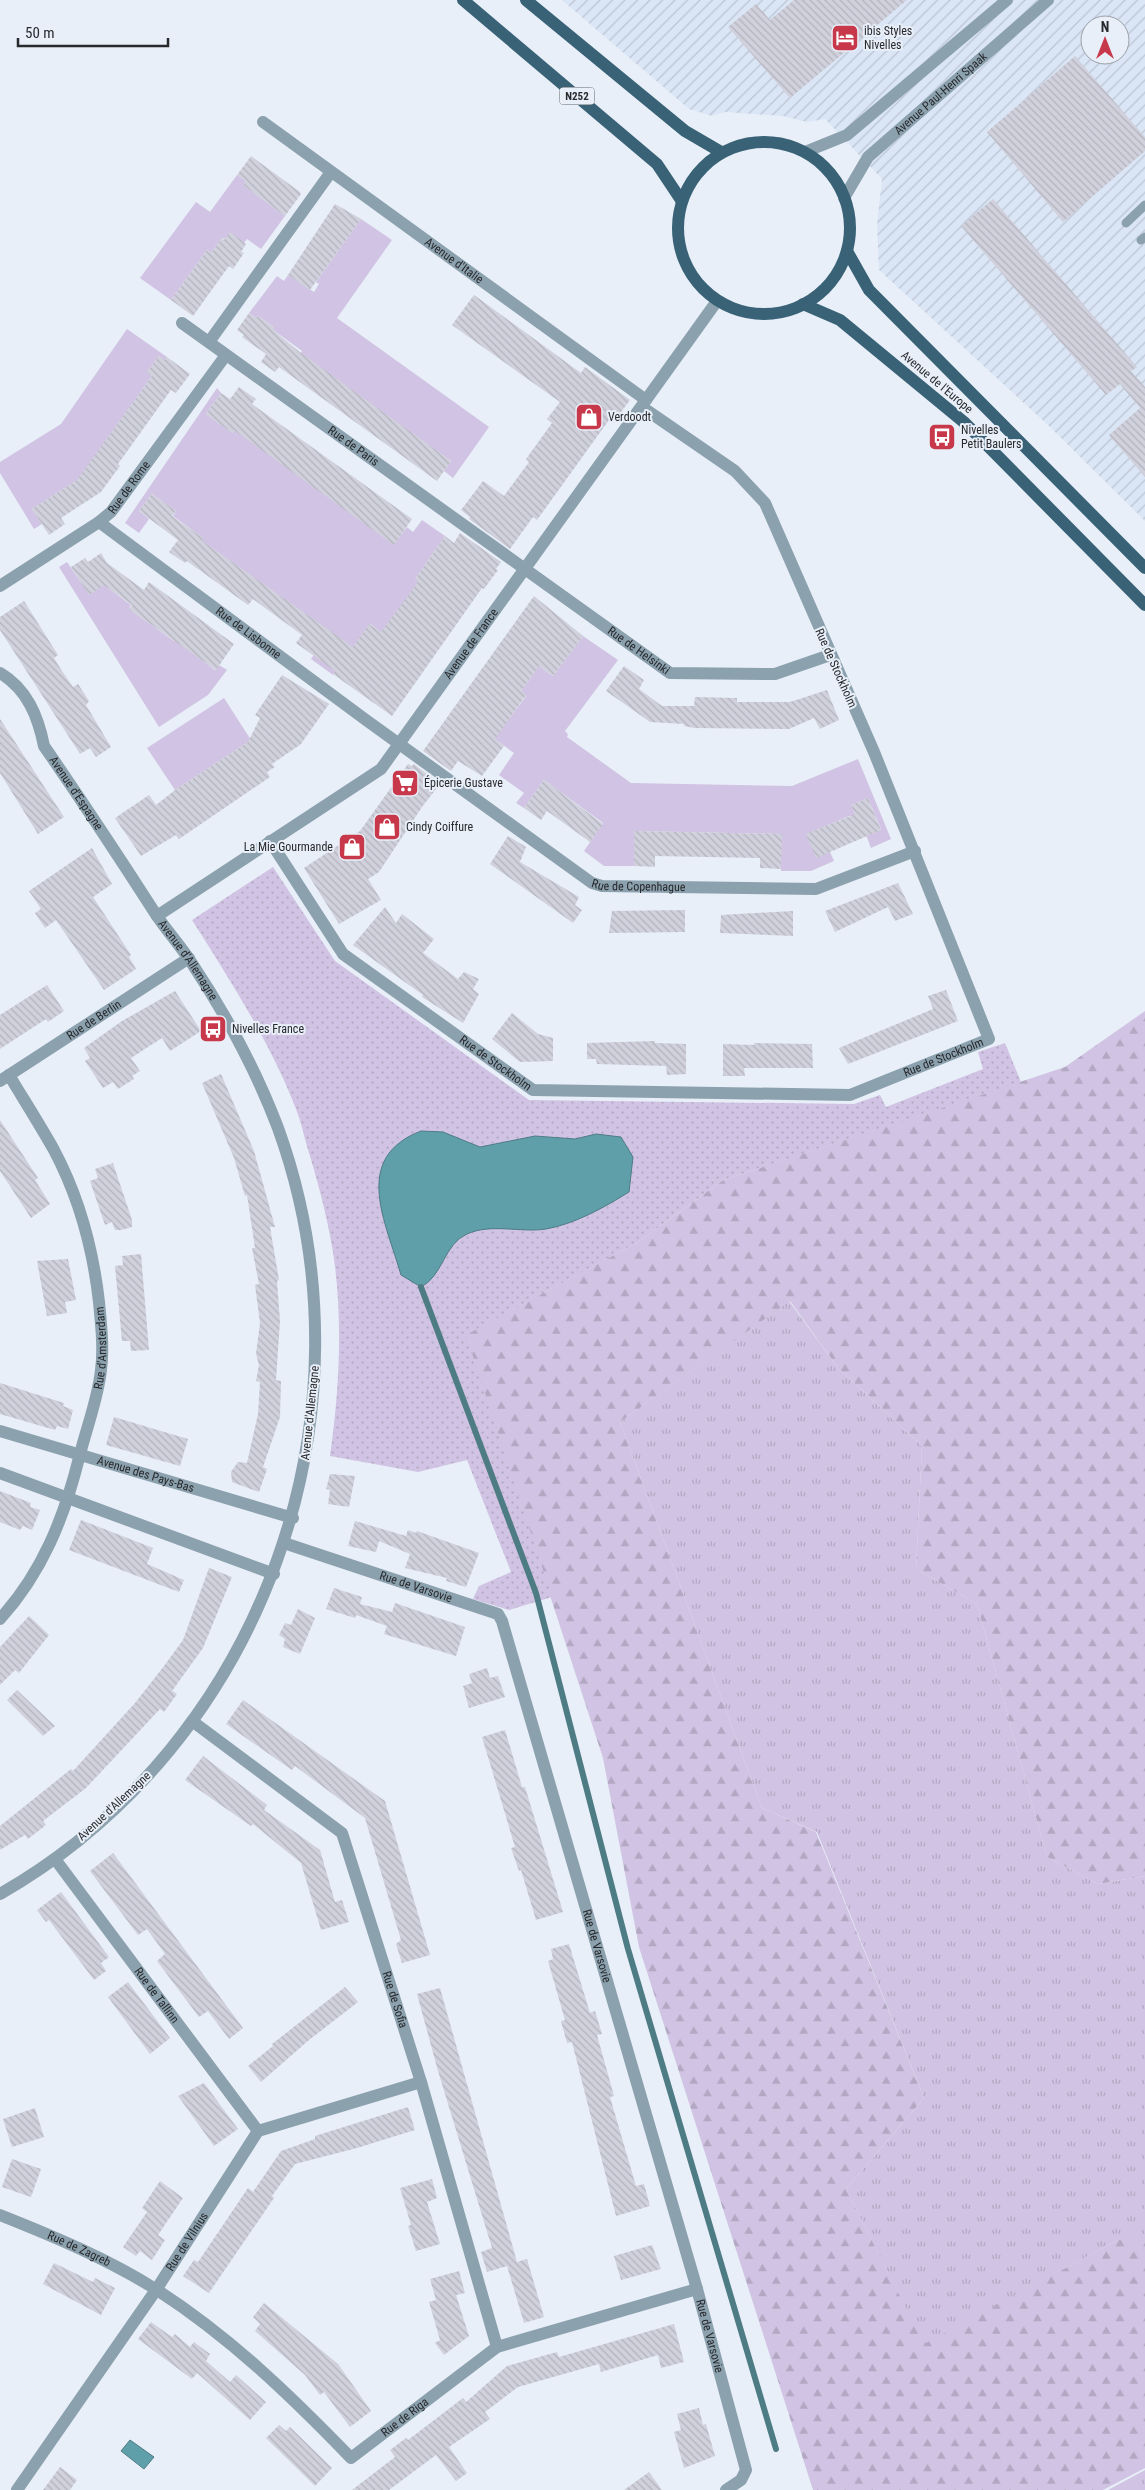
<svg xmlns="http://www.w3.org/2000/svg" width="1145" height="2490" viewBox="0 0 1145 2490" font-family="'Roboto Condensed',sans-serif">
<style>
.industrial{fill:url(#industrial-furrows);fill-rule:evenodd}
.grass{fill:url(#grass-tufts)}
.forest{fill:url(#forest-firs)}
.park{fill:url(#park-dots)}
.garden{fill:#d1c3e3}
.water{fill:#5e9fa9;stroke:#4e7c84}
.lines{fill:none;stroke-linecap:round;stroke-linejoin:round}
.stream{stroke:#4e7c84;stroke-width:6}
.building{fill:url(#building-back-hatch)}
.lane{stroke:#8ca1ae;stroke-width:9}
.street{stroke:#8ca1ae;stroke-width:12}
.primary{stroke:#396277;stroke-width:12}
.labels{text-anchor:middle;stroke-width:4;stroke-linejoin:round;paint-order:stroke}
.shield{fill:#e8eff8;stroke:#61646a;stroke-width:1}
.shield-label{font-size:11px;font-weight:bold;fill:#27292d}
.poi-label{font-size:12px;fill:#27292d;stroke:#e8eff8;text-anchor:start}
.street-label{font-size:12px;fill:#27292d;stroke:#e8eff8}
</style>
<defs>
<pattern id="industrial-furrows" width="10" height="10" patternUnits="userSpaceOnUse" patternTransform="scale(1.25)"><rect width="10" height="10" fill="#dae5f5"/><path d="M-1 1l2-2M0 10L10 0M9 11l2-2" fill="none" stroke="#bbc4d2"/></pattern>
<pattern id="grass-tufts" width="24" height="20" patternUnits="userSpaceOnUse" patternTransform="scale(1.25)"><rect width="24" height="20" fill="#d1c3e3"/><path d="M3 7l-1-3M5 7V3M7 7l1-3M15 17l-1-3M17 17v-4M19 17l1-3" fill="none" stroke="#b3a8c3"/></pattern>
<pattern id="forest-firs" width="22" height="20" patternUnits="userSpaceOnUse" patternTransform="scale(1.25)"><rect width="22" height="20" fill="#d1c3e3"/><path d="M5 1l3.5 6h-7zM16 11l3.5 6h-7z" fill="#b3a8c3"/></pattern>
<pattern id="park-dots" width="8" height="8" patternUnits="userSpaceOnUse" patternTransform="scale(1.25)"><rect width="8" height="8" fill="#d1c3e3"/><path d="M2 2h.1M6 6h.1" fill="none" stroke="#b3a8c3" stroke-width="1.8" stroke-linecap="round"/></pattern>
<pattern id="building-back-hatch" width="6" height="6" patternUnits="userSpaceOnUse" patternTransform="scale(1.25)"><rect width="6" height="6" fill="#d0d1dc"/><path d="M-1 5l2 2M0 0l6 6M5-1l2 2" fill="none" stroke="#b3b3bd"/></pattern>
</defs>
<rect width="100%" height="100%" fill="#e8eff8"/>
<path class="industrial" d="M562,0h583v521l-96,-95 -170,-156 -2,-45 5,-46 -57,-60 -18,3 -24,-6 -58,-4 -13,4 -23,-7zM1090,25h30v30h-30z"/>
<g class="grass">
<path d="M789,1301l49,67 84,78 -6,123 61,35 70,253 51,27 47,-8v364h-27l-194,105 -78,-156 78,-91 -107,-266 -55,-24 -142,-386z"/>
<path d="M1145,2470v20h-37z"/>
</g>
<path class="forest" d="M1145,1011v865l-47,8 -51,-27 -70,-253 -61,-35 6,-123 -84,-78 -48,-67 -170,121 142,386 54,24 108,266 -78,91 78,155 194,-104h27v228l-42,22h-290l-174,-543 -36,-189 -138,-423 173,-93 85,-62 342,-113z"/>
<path class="park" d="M273,867l62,94 194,139 325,4 26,-9 6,12 97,-38 -5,-17 27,-9 16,39 -298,98 -85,62 -172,93 86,262 -43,13 -36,-11 6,-13 32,-14 -44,-112 -49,12 -88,-16c9,-63 13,-133 4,-197 -5,-35 -14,-69 -24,-103 -5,-15 -8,-32 -14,-47 -26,-67 -66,-129 -104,-189z"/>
<g class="garden">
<path d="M237,175l9,6 -3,4 42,31 -24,33 -14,-10 -3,4 -22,-5 -11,15 -4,-3 -36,50 -31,-22 56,-76 14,10z"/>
<path d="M361,219l31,21 -55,78 152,109 -36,51 -9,-7 7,-10 -151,-107 2,-3 -29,-21 1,-3 -16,-11 -2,2 -7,-5 28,-37 7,5 4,-6 26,17 5,-8 -3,-2z"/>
<path d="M127,329l40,28 -2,3 -6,-4 -12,16 5,4 -68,95 1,4 -53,34 10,15 -8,5 -34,-56v-11l61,-38z"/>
<path d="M217,388l4,5 -15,21 26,19 6,-7 156,118 13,-17 6,5 9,-12 23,16 -30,43 5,4 -27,47 -21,7 6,-7 -8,-6 -37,51 -22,-16 20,-27 -122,-86 -17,8 11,-16 -30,-22 3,-5 -24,-17 -13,17 10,8 -10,14 -14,-10z"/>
<path d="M67,562l22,32 19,-12v6l23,17 -2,4 45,32 3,-4 17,17 21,16 4,-5 8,5 -19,25 -49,32 -100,-160z"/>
<path d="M583,636l35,24 -53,71 3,3 -1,3 64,46 161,3 66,-27 33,80 -20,9 -5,-13 15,-6 -13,-31 -17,7 6,13 -8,-2 -42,18 23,18 4,9 -23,10h-30v-37l-146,-3 -1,35h-30l-20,-15 19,-28 -59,-43 -20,28 -8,-5 8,-10 -25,-18 15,-22 -29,-21 24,-13 17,-23 -5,-5 13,-18 -1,-11 20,14z"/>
<path d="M224,698l27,42 -76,50 -28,-42z"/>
</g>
<g class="water">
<path d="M421,1131l22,1 37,15 55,-11 40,3 21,-5 25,3 12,20 -4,35c-24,15 -54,32 -83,37 -25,4 -55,-6 -79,5 -23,10 -24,42 -46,53l-20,-12c-15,-53 -50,-117 20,-144z"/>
<path d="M130,2440l24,17 -10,12 -23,-18z"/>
</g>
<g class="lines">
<path class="stream" d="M421,1287l115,306 92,356 148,500"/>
</g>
<g class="building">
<path d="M794,0h113l-117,98 -62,-71 28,-23 14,16z"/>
<path d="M1075,56l70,81v14l-82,71 -76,-90z"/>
<path d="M251,156l49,36 1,2 -16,22 -42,-31 3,-4 -9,-6z"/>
<path d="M993,199l144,168 -6,4 14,16v90l-36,-42 31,-27 -20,-24 -14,11 -145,-169z"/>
<path d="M335,204l26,15 -51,71 -22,-15z"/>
<path d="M230,232l16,12 -5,8 3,1 -11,16 -4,-3 -36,50 -22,-16 36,-50 4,3 11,-15 2,2z"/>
<path d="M474,295l107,78 4,-6 45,33 -17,23 -4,-3 -72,100 -4,-3 -23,32 -41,-30 1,-2 -9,-7 22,-29 21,15 25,-34 -3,-3 26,-36 -5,-4 13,-17 -108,-77z"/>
<path d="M249,313l7,5 2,-2 17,12 -2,2 28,23 150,108 -14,20 -158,-114 -4,5 -14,-10 5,-8 -24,-17 2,-2 -7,-5z"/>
<path d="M159,356l6,4 2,-3 23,17 -14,19 -5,-3 -53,74 2,2 -19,26 -40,26 4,6 -16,11 -17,-26 45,-29 75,-104 -5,-4z"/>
<path d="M239,387l17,12 -4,5 160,115 -18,26 -160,-115 -2,3 -26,-19 15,-21 9,6z"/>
<path d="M152,494l24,17 -4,5 31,22 -1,3 151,106 16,-23 12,8 37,-50 -3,-3 30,-43 9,7 6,-10 41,29 -5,7 2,1 -14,19 -2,-1 -90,128 -59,-42 2,-3 -39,-28 6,-8 -49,-36 -5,6 -61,-44 -2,2 -16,-11 9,-12 -39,-29z"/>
<path d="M101,553l6,10 37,27 5,-8 85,62 -18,26 -87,-61 3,-4 -28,-20 -15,10 -18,-28 14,-9 3,4z"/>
<path d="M534,596l49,40 -30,40 -14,-10 -18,25 5,4 -31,44 9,7 -22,30 -24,-15 -7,10 -28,-20z"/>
<path d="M24,601l34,54 -4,3 8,13 11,16 5,-3 11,17 -3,4 25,42 -15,10 -6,-9 -10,6 -80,-124v-13z"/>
<path d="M624,666l20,14 -5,9 23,17h32l1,-9 42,1v4h53l37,-12 12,30 -19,9 -6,-11 -25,11 -95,-1 -10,-2v-2l-34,-2 -44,-31z"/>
<path d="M282,675l47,29 -28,40 -29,20 3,3 -8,5 3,5 -91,62 -3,-4 -35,21 -26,-38 34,-23 7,10 19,-15 73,-48 12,-24 -5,-3z"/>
<path d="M0,719l64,98 -26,17 -38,-61z"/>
<path d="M408,764l4,2 2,-2 26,20 -18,23 -43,65 -11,7 13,21 -42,24 -35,-56 56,-37z"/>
<path d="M544,780l59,44 -13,18 -43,-31 -6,9 -17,-12z"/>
<path d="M868,798l13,32 -65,28 -10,-24 49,-20 -4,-9z"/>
<path d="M634,831l148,3 -1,35 -21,-1v-10l-53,-1 -52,-1v11l-21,-1z"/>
<path d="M508,836l18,11 -6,15 59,35 -4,8 7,5 -9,13 -83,-59z"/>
<path d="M92,848l20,36 -19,13 38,58 -2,2 7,12 -32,21 -48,-70 -11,8 -10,-15 6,-4 -12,-18z"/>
<path d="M898,883l15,31 -18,7 -7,-14 -53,25 -10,-21z"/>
<path d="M385,907l11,16 6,-9 32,25 -11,14 35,26 6,-7 15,7 -6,10 6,5 -16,29 -41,-26 1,-2 -70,-50z"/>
<path d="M685,910v22l-76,1 3,-22z"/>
<path d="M793,911v25l-73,-3 1,-18z"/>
<path d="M47,985l17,26 -16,11 -2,-3 -46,30v-34z"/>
<path d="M946,990l12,31 -110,43 -9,-16 94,-39 -5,-13z"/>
<path d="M175,991l26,40 -31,20 -8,-13 -31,20 9,13 -8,5 2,3 -16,10 -5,-7 -10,6 -18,-27 5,-3 -6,-10 38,-27z"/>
<path d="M512,1013l26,21 15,4v23l-33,1 -28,-23z"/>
<path d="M655,1041v2l31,1v30l-19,1 -1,-9 -69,-2 -1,-5h-9v-16z"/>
<path d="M754,1043l58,1 1,24h-69l1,8h-22v-32l31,1z"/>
<path d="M221,1074l33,77 21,76h-5l9,53 -2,1 3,40 -4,59 5,1 -1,36 -17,50 4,2 -8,23 -27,-10 -1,-10 7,-10 9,1 11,-49 2,-32 -4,-1 3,-16 -3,-11 4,-31 -5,-38 4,-1 -7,-36h3l-8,-53 -2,1 -11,-38 -32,-75z"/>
<path d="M0,1120l38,58 -3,2 15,24 -19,14 -31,-47z"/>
<path d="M113,1163l19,57v7l-11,3h-6l-3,-8 -7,3 -15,-44 8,-3 -3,-9z"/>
<path d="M141,1254l8,96 -18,1 -1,-10h-8l-7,-75 8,-1 -1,-9z"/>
<path d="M68,1259l8,41 -11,2 2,11 -20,3 -10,-55z"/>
<path d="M0,1383l64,20 -1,3 10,4 -5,19 -11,-3 -2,4 -55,-16z"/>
<path d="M114,1417l74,22 -8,27 -74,-21z"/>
<path d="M330,1474l25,2 -6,31 -21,-3 2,-14 -4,-1z"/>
<path d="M0,1491l31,12 -1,4 10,3 -8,20 -9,-4 -3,4 -20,-8z"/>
<path d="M81,1520l72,28 -6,16 37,16 -5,12 -110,-42z"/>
<path d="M355,1521l51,15 2,-6 8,3 1,-2 62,22 -13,34 -20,-6 1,-3 -42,-10 5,-14 -31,-13 -3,11 -28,-6z"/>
<path d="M209,1568l23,9 -29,71 -31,43 5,3 -13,18 -4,-3 -74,79 -43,33 3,4 -18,14 -3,-4 -25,15v-24l71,-57 2,2 62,-68 29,-37 19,-26z"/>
<path d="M334,1588l28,9 -2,7 32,8 3,-9 70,24 -9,29 -72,-22 3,-8 -31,-11 -1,3 -29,-9z"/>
<path d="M298,1609l17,9 -15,36 -17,-7 2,-8 -6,-4 6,-12 6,2z"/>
<path d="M29,1616l20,19 -30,38 -4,-3 -15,15v-38z"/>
<path d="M487,1668l3,10 8,-2 7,21 -36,11 -6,-22 9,-3 -3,-9z"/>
<path d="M17,1690l38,36 -12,10 -36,-36z"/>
<path d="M243,1700l142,101 45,154 -28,8 -6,-19 5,-4 -36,-122 -70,-52 -3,4 -66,-46z"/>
<path d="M505,1730l17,57h3l38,125 -27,8 -15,-50 -2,1 -8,-23 4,-1 -33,-110z"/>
<path d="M203,1756l64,49 -3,5 56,40 15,52 7,-2 7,22 -28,8 -20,-67 -48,-39 -2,2 -66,-46z"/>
<path d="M113,1853l130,175 -14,11 -21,-28 -9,6 -42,-56 8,-7 -18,-25 -9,6 -48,-64z"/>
<path d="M61,1892l48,65 -8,6 5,8 -12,9 -45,-60 -3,2 -9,-12z"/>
<path d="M569,1944l21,69 5,-2 7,23 -5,1 17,61 -4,1 21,72 5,17 8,-2 6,22 -34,10 -44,-174 -5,1 -6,-22 4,-1 -17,-59 5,-2 -2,-10z"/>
<path d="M128,1982l42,56 -20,16 -42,-57z"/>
<path d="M345,1987l13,15 -49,38 -48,42 -13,-16 25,-20 -1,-2z"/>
<path d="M440,1988l77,274 10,-3 17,58 -20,6 -17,-57 -20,6 -6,-20 11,-4 -54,-177 -21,-77z"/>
<path d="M204,2083l34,46 -24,17 -36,-50z"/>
<path d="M408,2107l7,23 -58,18 -62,16 -23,32 2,2 -65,95 -26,-17 11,-16 4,2 50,-74 5,4 28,-41 34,-12v-3z"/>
<path d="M35,2108l9,29 -32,10 -9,-28z"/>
<path d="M12,2159l29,10 -10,28 -29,-10z"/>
<path d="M432,2179l5,19 -10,4 13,42 -24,7 -8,-25 3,-1 -11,-37z"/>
<path d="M160,2181l23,17 -25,37 7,5 -13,20 -12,-9 -4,5 -13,-9 24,-35 -5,-4z"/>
<path d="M652,2245l9,24 -40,11 -7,-24z"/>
<path d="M54,2263l39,19 2,-4 20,10 -14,27 -58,-31z"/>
<path d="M459,2271l6,22 -9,2 13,41 -25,19 -9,-12 5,-3 -11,-38 7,-2 -6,-21z"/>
<path d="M264,2303l74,61 33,47 -21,16 -26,-35 -4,3 -15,-20 -50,-44 5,-7 -7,-7z"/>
<path d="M151,2322l21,15 3,-3 15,13 4,-5 16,12 -4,7 24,21 6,-7 30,27 -16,18 -53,-47 -5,6 -54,-40z"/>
<path d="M674,2324l10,38 -23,6 -3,-13 -57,17 -2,-8 -81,23 -33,25 5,7 -41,28 18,26 -11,8 -20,-26 -47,35h-37l43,-33 -5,-7 16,-12 2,2 55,-42 3,4 41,-36 50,-14 2,5z"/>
<path d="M699,2408l4,17 3,-1 9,32 -31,12 -10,-36 7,-2 -4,-16z"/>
<path d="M279,2425l7,6 4,-4 42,41 -17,18 -49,-48z"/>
<path d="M60,2467l17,13 -7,10h-27z"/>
<path d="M649,2472l13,18h-38z"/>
</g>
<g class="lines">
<g class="lane">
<path d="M1126,223l19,-18"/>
<path d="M1141,240l4,-3"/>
</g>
<g class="street">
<path id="s1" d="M263,122l383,278"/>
<path d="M805,152l42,-17 160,-135"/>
<path id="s2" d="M844,198l24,-41 180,-157"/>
<path id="s3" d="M182,323l488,350 105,1 55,-19"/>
<path d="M209,342l122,-170"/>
<path id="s4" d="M99,522l267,198 226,163 10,3 214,3 99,-38"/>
<path id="s5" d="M0,586l99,-64 12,-10 115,-157"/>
<path id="s6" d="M0,673c27,16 38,43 44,73 38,55 75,111 111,167 11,17 25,32 36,49 34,51 65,108 87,166 103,285 -14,615 -278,766"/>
<path id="s7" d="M270,841l73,113 190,136 317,5 139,-56 -115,-287 -109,-249 -30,-32 -93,-64"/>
<path id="s8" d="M157,916l224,-147 336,-468"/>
<path id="s9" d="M0,1081l189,-123"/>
<path id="s10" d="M0,1431l293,87"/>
<path d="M0,1473l274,101"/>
<path id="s11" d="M284,1543l214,71 4,7 195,668 49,181 -5,10 -15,10"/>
<path id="s12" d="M0,1619c42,-46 64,-101 79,-161 7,-29 19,-59 22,-88 3,-22 0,-46 -2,-68 -6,-53 -20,-105 -45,-152 -14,-25 -30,-50 -45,-75"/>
<path id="s13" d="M192,1721l150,112 79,249 76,265"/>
<path id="s14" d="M55,1859l203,272"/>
<path id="s15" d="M0,2215c53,21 108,44 157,75 73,47 134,106 194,168l146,-111 200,-58"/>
<path id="s16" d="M17,2490l139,-200 102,-159 163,-49"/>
</g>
<g class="primary">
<path d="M463,0l194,164 24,36"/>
<path d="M526,0l159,131 36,21"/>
<circle cx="764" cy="228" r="86"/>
<path d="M847,251l22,39 276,278"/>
<path d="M803,304l37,16 125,103 180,182"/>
</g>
</g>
<defs>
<g id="hotel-square" transform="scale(1.4375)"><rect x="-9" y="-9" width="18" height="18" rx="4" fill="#c8384b" stroke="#e8eff8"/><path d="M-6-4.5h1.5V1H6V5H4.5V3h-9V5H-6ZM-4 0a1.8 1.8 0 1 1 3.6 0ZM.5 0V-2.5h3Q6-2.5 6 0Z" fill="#fff"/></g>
<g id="shop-square" transform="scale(1.4375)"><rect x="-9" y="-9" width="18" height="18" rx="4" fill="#c8384b" stroke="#e8eff8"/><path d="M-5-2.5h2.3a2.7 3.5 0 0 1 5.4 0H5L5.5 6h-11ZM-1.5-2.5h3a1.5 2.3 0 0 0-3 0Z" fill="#fff"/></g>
<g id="bus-square" transform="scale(1.4375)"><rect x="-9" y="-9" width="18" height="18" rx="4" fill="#c8384b" stroke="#e8eff8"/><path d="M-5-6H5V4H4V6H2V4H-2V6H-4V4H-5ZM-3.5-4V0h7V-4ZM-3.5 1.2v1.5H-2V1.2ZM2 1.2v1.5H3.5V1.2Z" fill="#fff"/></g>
<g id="supermarket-square" transform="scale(1.4375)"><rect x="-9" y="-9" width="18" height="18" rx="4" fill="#c8384b" stroke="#e8eff8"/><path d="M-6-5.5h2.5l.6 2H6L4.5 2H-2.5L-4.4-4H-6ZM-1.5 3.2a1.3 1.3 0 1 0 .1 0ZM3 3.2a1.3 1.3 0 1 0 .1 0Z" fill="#fff"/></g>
</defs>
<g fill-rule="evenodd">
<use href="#hotel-square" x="845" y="38"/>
<use href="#shop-square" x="589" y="417"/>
<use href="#bus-square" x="942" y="437"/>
<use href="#supermarket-square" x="405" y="783"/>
<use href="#shop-square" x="387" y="827"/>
<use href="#shop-square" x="352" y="847"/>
<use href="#bus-square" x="213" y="1029"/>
</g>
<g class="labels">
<rect class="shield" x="559.5" y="87.5" width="35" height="17" rx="4"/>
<g class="shield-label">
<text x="577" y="100">N252</text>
</g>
<g class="poi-label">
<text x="864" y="35">ibis Styles<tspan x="864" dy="14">Nivelles</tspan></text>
<text x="608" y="421">Verdoodt</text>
<text x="961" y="434">Nivelles<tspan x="961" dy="14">Petit Baulers</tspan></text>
<text x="424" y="787">Épicerie Gustave</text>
<text x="406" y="831">Cindy Coiffure</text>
<text x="333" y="851" text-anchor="end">La Mie Gourmande</text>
<text x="232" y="1033">Nivelles France</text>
</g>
<g class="street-label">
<text dy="4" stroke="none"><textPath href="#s2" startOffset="144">Avenue Paul-Henri Spaak</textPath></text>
<text dy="4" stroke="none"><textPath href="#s1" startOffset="236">Avenue d'Italie</textPath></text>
<text transform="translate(937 382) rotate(40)" y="4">Avenue de l'Europe</text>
<text dy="4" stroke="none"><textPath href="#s3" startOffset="211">Rue de Paris</textPath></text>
<text dy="4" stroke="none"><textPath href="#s5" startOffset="164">Rue de Rome</textPath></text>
<text dy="4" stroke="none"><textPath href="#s4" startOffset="186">Rue de Lisbonne</textPath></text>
<text dy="4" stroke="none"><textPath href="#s8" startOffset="422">Avenue de France</textPath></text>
<text dy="4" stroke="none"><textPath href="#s3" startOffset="562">Rue de Helsinki</textPath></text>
<text transform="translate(836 668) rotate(66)" y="4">Rue de Stockholm</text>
<text dy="4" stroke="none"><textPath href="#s6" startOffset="145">Avenue d'Espagne</textPath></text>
<text dy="4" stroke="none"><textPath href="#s4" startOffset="658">Rue de Copenhague</textPath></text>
<text dy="4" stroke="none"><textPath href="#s6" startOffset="346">Avenue d'Allemagne</textPath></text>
<text dy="4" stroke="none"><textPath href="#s9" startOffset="112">Rue de Berlin</textPath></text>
<text dy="4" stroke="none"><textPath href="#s7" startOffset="786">Rue de Stockholm</textPath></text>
<text dy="4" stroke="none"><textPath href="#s7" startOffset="322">Rue de Stockholm</textPath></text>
<text dy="4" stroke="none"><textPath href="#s12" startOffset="294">Rue d'Amsterdam</textPath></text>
<text transform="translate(310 1413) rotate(-84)" y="4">Avenue d'Allemagne</text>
<text dy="4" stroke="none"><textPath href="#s10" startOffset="152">Avenue des Pays-Bas</textPath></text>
<text dy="4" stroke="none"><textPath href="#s11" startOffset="139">Rue de Varsovie</textPath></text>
<text transform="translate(114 1806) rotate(-43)" y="4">Avenue d'Allemagne</text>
<text dy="4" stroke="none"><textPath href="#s11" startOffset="572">Rue de Varsovie</textPath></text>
<text dy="4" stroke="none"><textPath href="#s14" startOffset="170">Rue de Tallinn</textPath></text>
<text dy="4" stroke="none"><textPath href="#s13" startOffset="362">Rue de Sofia</textPath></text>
<text dy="4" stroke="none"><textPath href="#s16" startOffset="301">Rue de Vilnius</textPath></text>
<text dy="4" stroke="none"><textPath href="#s15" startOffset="86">Rue de Zagreb</textPath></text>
<text dy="4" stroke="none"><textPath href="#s11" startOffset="978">Rue de Varsovie</textPath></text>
<text dy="4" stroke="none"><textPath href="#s15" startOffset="499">Rue de Riga</textPath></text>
</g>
</g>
<g transform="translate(1105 40)"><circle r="24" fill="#e8eff8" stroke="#9ba0a7"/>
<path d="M0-4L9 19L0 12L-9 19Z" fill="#c8384b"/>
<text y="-8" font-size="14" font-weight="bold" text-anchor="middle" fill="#27292d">N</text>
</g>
<path d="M18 38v8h150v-8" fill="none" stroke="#27292d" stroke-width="2.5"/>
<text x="25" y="38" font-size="15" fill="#27292d" stroke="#e8eff8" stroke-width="4" paint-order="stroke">50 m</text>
</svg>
